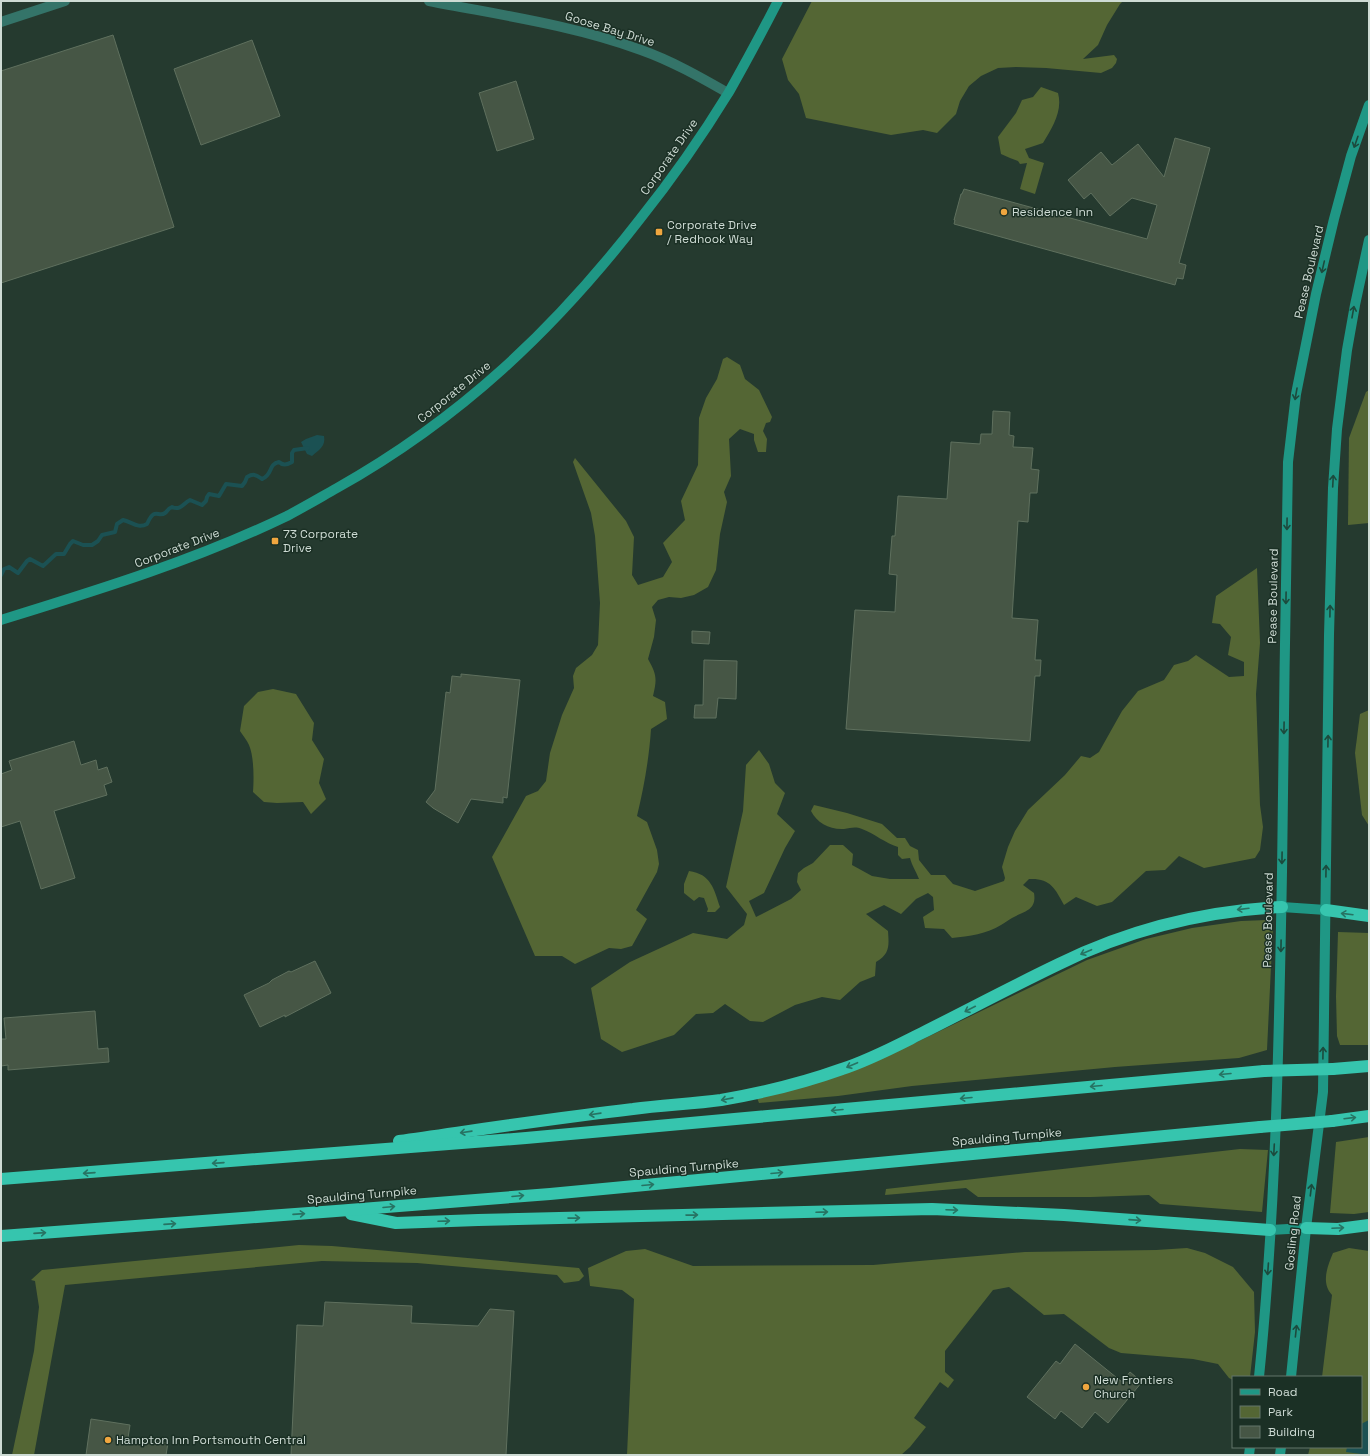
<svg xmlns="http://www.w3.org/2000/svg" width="1370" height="1456" viewBox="0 0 1370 1456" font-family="'Space Grotesk',sans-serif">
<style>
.green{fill:#546634}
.water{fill:#1b5153}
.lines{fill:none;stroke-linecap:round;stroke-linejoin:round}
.stream{stroke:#1b5153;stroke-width:4}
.building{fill:#465645;stroke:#5f705e}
.street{stroke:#347469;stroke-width:10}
.secondary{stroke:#1f9785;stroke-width:10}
.highway{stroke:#36c5ae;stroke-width:12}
.highway-bridge{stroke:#36c5ae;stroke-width:12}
.oneway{stroke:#1c4a3d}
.oneway2{stroke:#277363}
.poi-dot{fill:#f0a63f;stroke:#1b3025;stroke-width:1.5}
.labels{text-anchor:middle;stroke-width:3;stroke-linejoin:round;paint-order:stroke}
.street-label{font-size:12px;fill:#cedbd4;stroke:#1b3025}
.poi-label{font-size:12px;fill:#cedbd4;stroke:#1b3025;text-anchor:start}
</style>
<rect width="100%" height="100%" fill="#253a2f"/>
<g class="green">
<path d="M812,1h311l-3,3 -13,21 -9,20 -15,14 31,-4 3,4 -1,4 -4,5 -11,5 -55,-5 -30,-1 -18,1 -17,8 -12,10 -9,15 -4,13 -19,19 -14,-3 -32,5 -85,-17 -7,-24 -11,-14 -6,-21z"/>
<path d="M1041,87l17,6c5,18 -6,35 -15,50l-18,6 4,9 15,5 -9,31 -15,-5 7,-26 -7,1 -2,-3 -8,-3 -9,-4 -3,-17 18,-24 6,-13 11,-3z"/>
<path d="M727,357l13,8 5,14 14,11 13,27 -2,5 -4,1 -3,8 4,8 -1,13h-8l-4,-12v-6l-14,-5 -11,10 2,37 -7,16 3,10 -7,32 -4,36 -8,17 -14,8 -13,3 -12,-1 -11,3 -6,7 4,13 -2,17 -6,22c9,16 9,20 5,37l12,6 2,17 -16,10c-2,30 -7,58 -14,87l10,6 10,28 2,14 -2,8 -21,38 11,9 -15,27 -11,3 -12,-1 -34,16 -13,-8h-27l-43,-99 34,-61 12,-5 8,-10 4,-28 12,-38 12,-27 -1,-12 3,-8 16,-13 6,-10 2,-42 -5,-67 -4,-23 -18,-51 2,-4 51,63 8,16 -2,38 6,10 25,-8 9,-15 -9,-19 22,-23 -4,-19 17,-36 1,-47 7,-20 11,-19 6,-20z"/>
<path d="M1369,390v133l-21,2 1,-87 17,-46z"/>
<path d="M1257,568l3,75 -4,51 4,111 3,22 -3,23 -5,8 -51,10 -25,-12 -14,14 -19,1 -34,31 -15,4 -21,-9 -12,8c-9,-17 -14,-27 -35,-26l-6,6 11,8c3,18 -10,18 -22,25 -4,2 -7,5 -11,7 -14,9 -32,11 -49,13l-8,-9 -19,-1 -2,-11 11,-7 -1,-13 -5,-4 -12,6 -15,15 -17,-9 -18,9 22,17c1,15 2,23 -12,31l-1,14 -15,6 -20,18 -18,-3 -27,8 -32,17 -13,-1 -25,-17 -12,9 -17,1 -22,21 -52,17 -21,-13 -10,-51 39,-26 63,-29 34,6 17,-14 3,-11 -21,-27 17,-76 3,-46 13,-15 10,14 6,19 10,10 -8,21 18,17 -10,17 -21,45 -15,8 7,16 35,-18 10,-9 -4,-8 1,-9 6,-5 9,-5 17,-18h13l10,9 -1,11 20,11 18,3h29c-3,-8 -7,-13 -9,-21l-8,1 -4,-4v-8c-13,-4 -23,-13 -36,-18 -7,-3 -11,-1 -18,0 -14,1 -27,-6 -33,-18l3,-6 33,8 35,11 15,14h8l5,8 8,4 1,10 12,15h14l8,9 22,7 29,-10 1,-3 -3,-11 6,-20 7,-16 13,-21 37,-35 16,-19 9,2 9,-6 23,-41 16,-20 26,-11 10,-15 14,-4 8,-6 33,22 15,-1v-14l-16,-7 3,-18 -11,-13 -8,-1 4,-27z"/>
<path d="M273,689l23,5 18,29 -2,17 12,19 -5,24 7,16 -15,15 -8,-12 -26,1 -13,-1 -11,-10c1,-13 1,-36 -4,-47 -2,-5 -6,-9 -9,-14l4,-25 14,-14z"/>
<path d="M1369,710v116l-7,-11 -7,-62 5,-39z"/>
<path d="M689,871c22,3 25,18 31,36l-5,5h-8l1,-3 -4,-11 -5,-1 -5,4 -10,-8v-9z"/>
<path d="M1267,920l4,1 2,4 -6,125 -28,8 -124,9 -203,19 -74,10 -79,7 -2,-5 158,-55 172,-83 59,-21 46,-11 49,-7z"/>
<path d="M1338,932l31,1v112h-29l-3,-9 -1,-40z"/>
<path d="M1369,1137v75l-15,2 -24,-1 6,-71z"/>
<path d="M1240,1149l28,1 -6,62 -102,-8 -11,-9 -58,2h-113l-12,-9 -81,7 1,-6z"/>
<path d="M299,1245l33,1 247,22 5,8 -5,5 -15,2 -7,-8 -140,-12 -95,-2 -257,24 -31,170h-22l22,-104 5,-44 -4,-26 -4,-1 11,-10z"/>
<path d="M1187,1248l18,5 28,14 21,25 1,40 -5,45h-17v3l-4,-2 -11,-14 -25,-5 -72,-6 -12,-5 -45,-34 -20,1 -35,-28 -16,3 -48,61v21l9,8 -6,8 -8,-6 -26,36 12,9 -16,20 -9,8h-274l7,-156 -12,-9 -32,-4 -2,-18 38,-17 19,-2 48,17 180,-1 152,-13 131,-2z"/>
<path d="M1349,1248l20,3v204h-61l2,-8h51v-70h-39l10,-82c-11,-12 -5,-28 1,-42z"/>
</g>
<g class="water">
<path d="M317,435l7,1c2,10 -5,14 -12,20l-5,-2 -6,-12 5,-3z"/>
<path d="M1369,1420v35l-23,-3 1,-5h14v-23z"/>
</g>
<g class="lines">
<path class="stream" d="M1,575l3,-6 5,-2 9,6 9,-12 3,-2 13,7 13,-12h8l6,-10 3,-3 10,4h9l6,-4 4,-6 13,-3 2,-8 6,-4c9,2 15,9 24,4 8,-18 11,-6 18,-11 3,-2 2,-4 7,-6 9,4 11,-4 18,-7l12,5 4,-4 1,-4 2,-3 10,2 7,-12 16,2 3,-4 2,-5c7,-4 9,-2 15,2 11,-4 6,-15 17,-17 4,4 8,3 13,0v-9l2,-3 14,-2"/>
</g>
<g class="building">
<path d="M113,35l61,192 -173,56v-212z"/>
<path d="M252,40l28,76 -79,29 -27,-76z"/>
<path d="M516,81l18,58 -37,12 -18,-58z"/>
<path d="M1175,138l35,10 -31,115 7,2 -3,14 -6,-1 -2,7 -221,-61 1,-4h-1l7,-26h1l2,-5 183,50 10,-34 -25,-7 -22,18 -19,-23 -7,6 -16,-19 33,-28 11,13 26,-21 26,33z"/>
<path d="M993,411l17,1 -1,23 5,1 -1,11 20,1 -2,21 8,1 -2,23h-7l-2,29 -10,-1 -6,97 26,2 -3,40h6l-1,16h-5l-5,65 -184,-12 9,-119 40,2 2,-37 -8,-1 3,-38h3l3,-40 49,3 4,-57 29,2 1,-10h11z"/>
<path d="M692,631l18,1 -1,12 -17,-1z"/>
<path d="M704,660l33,1 -1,38 -18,-1 -2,20h-22l1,-13h8z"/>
<path d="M461,674l59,6 -13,118 -4,-1v6l-32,-4 -13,24 -25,-15 -7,-6 9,-12 11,-98 4,1 2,-17 9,1z"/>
<path d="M74,741l7,24 15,-5 2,10 9,-3 5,15 -8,3 3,10 -53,16 21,67 -34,11 -21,-68 -19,6v-53l11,-4 -3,-9z"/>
<path d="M315,961l16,32 -46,24v-2l-25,12 -16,-32 25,-12 3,-3 17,-9 2,1z"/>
<path d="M95,1011l3,38 10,-1 1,14 -101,8v-5l-7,1v-27h5l-2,-21z"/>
<path d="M325,1302l87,4 -1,17 67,3 12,-17 24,2 -8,144h-215l6,-130 26,1z"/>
<path d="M1075,1344l47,38 8,-10 12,10 -34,41 -13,-11 -13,16 -21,-17 -6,8 -28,-22 29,-36 4,3z"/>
<path d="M91,1419l39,6 -2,13 40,5 -2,12h-80z"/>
</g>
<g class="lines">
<g class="street">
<path d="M429,1c71,14 144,24 212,49 31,11 59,27 87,43"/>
<path d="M1,22l64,-21"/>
</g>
<g class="secondary">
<path d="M1,620c97,-30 195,-60 286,-104 17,-9 34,-19 50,-28 123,-69 217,-158 303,-269 32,-40 62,-83 89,-127 17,-30 33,-60 49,-91"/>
<path d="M1282,907l44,3"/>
<path d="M1270,1230l36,-2"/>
<path d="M1259,1377c17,-168 20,-337 23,-505 1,-137 4,-273 6,-410l8,-68 20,-100 18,-75 17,-63 18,-51"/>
<path d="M1291,1377l15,-149 17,-136 6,-457 4,-147 4,-59 10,-79 8,-45 14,-65"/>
<path d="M1249,1455l1,-8"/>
<path d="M1280,1455l1,-8"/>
</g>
<g class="highway">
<path d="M1326,910l43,6"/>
<path d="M1333,1069l36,-3"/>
<path d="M1332,1121l37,-5"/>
<path d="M399,1141c78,-11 156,-23 234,-32 29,-4 59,-5 88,-9 41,-7 82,-17 121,-31 28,-9 54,-23 80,-36 46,-23 91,-47 137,-69 69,-34 146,-53 223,-57"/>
<path d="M1,1179l525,-41 738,-67"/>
<path d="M351,1214l45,9 82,-3 454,-11 132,6 206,15"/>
<path d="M1306,1228l32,1 31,-4"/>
<path d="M1,1236l335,-25 214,-17 710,-67"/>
</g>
<g class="highway-bridge">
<path d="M1264,1071l69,-2"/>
<path d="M1260,1127l72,-6"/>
</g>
</g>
<defs><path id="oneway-shaft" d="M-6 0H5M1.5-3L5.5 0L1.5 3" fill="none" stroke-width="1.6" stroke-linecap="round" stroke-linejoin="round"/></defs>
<g class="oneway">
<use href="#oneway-shaft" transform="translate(1356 142) rotate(109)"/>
<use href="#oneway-shaft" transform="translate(1323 267) rotate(103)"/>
<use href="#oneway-shaft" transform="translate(1353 312) rotate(-80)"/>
<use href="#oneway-shaft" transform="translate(1296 394) rotate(100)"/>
<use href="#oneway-shaft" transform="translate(1333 481) rotate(-87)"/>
<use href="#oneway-shaft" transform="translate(1287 524) rotate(91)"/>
<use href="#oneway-shaft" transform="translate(1286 598) rotate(91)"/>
<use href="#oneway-shaft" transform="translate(1330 611) rotate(-89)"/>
<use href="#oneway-shaft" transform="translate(1284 728) rotate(91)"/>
<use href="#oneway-shaft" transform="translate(1328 741) rotate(-89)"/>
<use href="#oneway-shaft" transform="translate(1282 858) rotate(91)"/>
<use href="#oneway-shaft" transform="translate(1326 871) rotate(-89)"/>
<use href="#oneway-shaft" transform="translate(1281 946) rotate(91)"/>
<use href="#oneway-shaft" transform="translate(1323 1053) rotate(-89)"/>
<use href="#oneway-shaft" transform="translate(1274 1150) rotate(93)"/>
<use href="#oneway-shaft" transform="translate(1311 1190) rotate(-83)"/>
<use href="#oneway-shaft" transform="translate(1268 1269) rotate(94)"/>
<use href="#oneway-shaft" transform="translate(1296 1331) rotate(-84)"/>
</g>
<g class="oneway2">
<use href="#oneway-shaft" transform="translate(1243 909) rotate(173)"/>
<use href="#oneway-shaft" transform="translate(1347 914) rotate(-173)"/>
<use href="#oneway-shaft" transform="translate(1086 952) rotate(157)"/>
<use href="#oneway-shaft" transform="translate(970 1009) rotate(153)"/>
<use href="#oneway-shaft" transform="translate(852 1065) rotate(157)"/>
<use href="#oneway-shaft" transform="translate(1225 1074) rotate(175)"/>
<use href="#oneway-shaft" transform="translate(1096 1086) rotate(175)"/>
<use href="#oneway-shaft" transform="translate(966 1098) rotate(175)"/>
<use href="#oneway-shaft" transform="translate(727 1099) rotate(169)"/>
<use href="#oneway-shaft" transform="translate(837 1110) rotate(175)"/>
<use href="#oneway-shaft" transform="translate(595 1114) rotate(172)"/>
<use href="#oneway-shaft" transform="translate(1350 1118) rotate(-7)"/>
<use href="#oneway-shaft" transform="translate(466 1132) rotate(172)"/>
<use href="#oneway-shaft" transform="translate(218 1163) rotate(176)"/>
<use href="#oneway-shaft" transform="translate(89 1173) rotate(176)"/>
<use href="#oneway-shaft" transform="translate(777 1173) rotate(-5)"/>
<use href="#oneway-shaft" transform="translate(648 1185) rotate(-5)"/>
<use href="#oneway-shaft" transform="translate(518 1196) rotate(-5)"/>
<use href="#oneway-shaft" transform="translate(389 1207) rotate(-5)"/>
<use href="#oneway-shaft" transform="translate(952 1210) rotate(2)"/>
<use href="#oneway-shaft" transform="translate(822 1212) rotate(-2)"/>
<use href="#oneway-shaft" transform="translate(299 1214) rotate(-4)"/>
<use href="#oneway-shaft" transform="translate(692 1215) rotate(-1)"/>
<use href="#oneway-shaft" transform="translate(574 1218) rotate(-1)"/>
<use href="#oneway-shaft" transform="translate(1135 1220) rotate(4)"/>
<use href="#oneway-shaft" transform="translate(444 1221) rotate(-2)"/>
<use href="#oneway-shaft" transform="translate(170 1224) rotate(-4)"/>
<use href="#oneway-shaft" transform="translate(1338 1228) rotate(-3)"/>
<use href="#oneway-shaft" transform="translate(40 1233) rotate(-4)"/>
</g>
<g class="poi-dot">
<circle cx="1004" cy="212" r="4"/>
<rect x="655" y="228" width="8" height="8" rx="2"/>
<rect x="271" y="537" width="8" height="8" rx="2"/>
<circle cx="1086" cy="1387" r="4"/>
<circle cx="108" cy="1440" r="4"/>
</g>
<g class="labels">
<g class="street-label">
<text transform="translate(610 29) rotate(17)" y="4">Goose Bay Drive</text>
<text transform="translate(669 157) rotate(-55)" y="4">Corporate Drive</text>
<text transform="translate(1309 272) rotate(-77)" y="4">Pease Boulevard</text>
<text transform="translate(454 392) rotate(-39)" y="4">Corporate Drive</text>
<text transform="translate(177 548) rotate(-21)" y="4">Corporate Drive</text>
<text transform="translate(1273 596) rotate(-89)" y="4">Pease Boulevard</text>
<text transform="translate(1268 920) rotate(-89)" y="4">Pease Boulevard</text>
<text transform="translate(1007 1137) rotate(-5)" y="4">Spaulding Turnpike</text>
<text transform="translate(684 1168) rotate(-5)" y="4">Spaulding Turnpike</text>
<text transform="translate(362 1195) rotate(-5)" y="4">Spaulding Turnpike</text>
<text transform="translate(1293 1233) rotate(-84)" y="4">Gosling Road</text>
</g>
<g class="poi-label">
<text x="1012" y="216">Residence Inn</text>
<text x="667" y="229">Corporate Drive<tspan x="667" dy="14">/ Redhook Way</tspan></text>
<text x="283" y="538">73 Corporate<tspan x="283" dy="14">Drive</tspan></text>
<text x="1094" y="1384">New Frontiers<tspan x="1094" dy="14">Church</tspan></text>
<text x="116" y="1444">Hampton Inn Portsmouth Central</text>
</g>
</g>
<rect width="1370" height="1456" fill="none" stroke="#cedbd4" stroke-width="4"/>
<rect x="1232" y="1376" width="130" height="72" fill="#1b3025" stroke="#63746b"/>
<rect x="1240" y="1389" width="20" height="6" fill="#1f9785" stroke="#63746b"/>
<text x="1268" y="1396" font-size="12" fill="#cedbd4">Road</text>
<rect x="1240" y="1406" width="20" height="12" fill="#546634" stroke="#63746b"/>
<text x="1268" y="1416" font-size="12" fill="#cedbd4">Park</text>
<rect x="1240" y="1426" width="20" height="12" fill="#465645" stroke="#63746b"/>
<text x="1268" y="1436" font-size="12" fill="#cedbd4">Building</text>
</svg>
